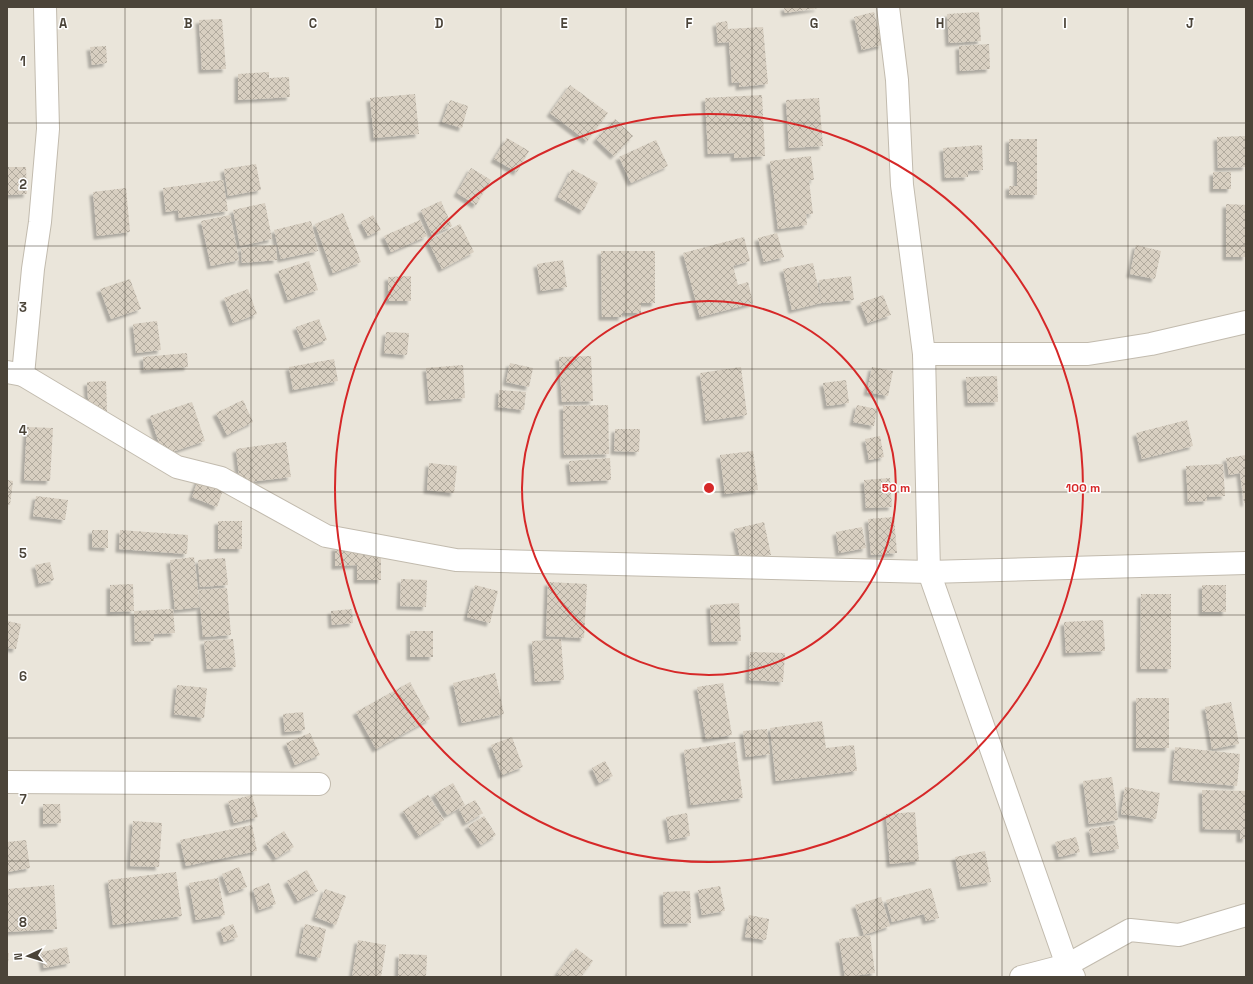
<svg xmlns="http://www.w3.org/2000/svg" width="1253" height="984" viewBox="0 0 1253 984" font-family="'Space Grotesk',sans-serif">
<style>
.residential{fill:#eae5da}
.building{fill:url(#building-cross-hatch);filter:url(#shadow)}
.lines{fill:none;stroke-linecap:round;stroke-linejoin:round}
.street-casing{stroke:#c2bbae;stroke-width:24}
.street{stroke:#fff;stroke-width:22}
.grid{fill:none;stroke:#4b4439;stroke-width:1;stroke-opacity:0.55}
.ring{fill:none;stroke:#d62828;stroke-width:2}
.grid-label{font-size:13px;text-anchor:middle;font-weight:bold;fill:#4b4439;stroke:#fff;stroke-width:3;stroke-linejoin:round;paint-order:stroke}
.centre{fill:#d62828;stroke:#fff;stroke-width:2}
.ring-label{font-size:12px;text-anchor:middle;font-weight:bold;fill:#d62828;stroke:#fff;stroke-width:3;stroke-linejoin:round;paint-order:stroke}
</style>
<defs>
<pattern id="building-cross-hatch" width="8" height="8" patternUnits="userSpaceOnUse"><rect width="8" height="8" fill="#d8cfc1"/><path d="M0 0l8 8M0 8l8-8" fill="none" stroke="#b1aa9e"/></pattern>
<filter id="shadow"><feDropShadow dx="-3.5" dy="3.5" stdDeviation="1" flood-color="#0004"/></filter>
</defs>
<rect width="100%" height="100%" fill="#f6f3ec"/>
<rect class="residential" x="7" y="7" width="1239" height="970"/>
<g class="building">
<path d="M784,7h34v1l-33,5z"/>
<path d="M874,12l8,33 -20,5 -8,-33z"/>
<path d="M979,12l2,29 -32,2 -2,-29z"/>
<path d="M222,19l4,50 -24,1 -3,-50z"/>
<path d="M727,21l1,8 35,-2 5,57 -29,3v-5l-7,1 -3,-41 -11,1 -2,-20z"/>
<path d="M989,44l1,25 -30,2 -1,-25z"/>
<path d="M106,46l1,17 -15,2 -2,-18z"/>
<path d="M269,72v6l20,-1 1,20 -52,3v-26z"/>
<path d="M570,85l38,28 -21,28 -37,-28z"/>
<path d="M415,94l4,40 -45,4 -4,-40z"/>
<path d="M762,95l3,61 -31,2v-5l-26,1 -3,-56z"/>
<path d="M819,98l4,48 -34,2 -3,-48z"/>
<path d="M450,100l18,6 -6,22 -20,-6z"/>
<path d="M615,119l18,17 -19,20 -18,-17z"/>
<path d="M1246,136v31l-28,1 -1,-31z"/>
<path d="M507,138l22,13 -12,21 -23,-13z"/>
<path d="M1009,139h28v56h-28v-9h8v-24h-8z"/>
<path d="M656,140l12,26 -37,17 -12,-26z"/>
<path d="M982,145l1,25 -15,1v6l-23,1 -2,-30z"/>
<path d="M811,156l3,24h-5l4,34h-7l1,11 -29,4 -8,-68z"/>
<path d="M256,164l5,26 -33,6 -4,-27z"/>
<path d="M7,167h19l1,27 -20,1z"/>
<path d="M471,168l20,12 -15,25 -19,-12z"/>
<path d="M572,169l26,14 -15,28 -25,-14z"/>
<rect x="1213" y="172" width="18" height="17"/>
<path d="M223,180l5,31 -49,7 -1,-8 -12,2 -3,-24z"/>
<path d="M126,188l4,44 -33,4 -4,-44z"/>
<path d="M441,201l11,25 -20,9 -11,-25z"/>
<path d="M265,203l7,36 -32,7 -7,-36z"/>
<path d="M1226,204l20,1v52h-20z"/>
<path d="M343,213l18,49 -28,11 -18,-49z"/>
<path d="M230,215l9,45 -28,6 -10,-45z"/>
<path d="M373,215l8,15 -13,6 -7,-14z"/>
<path d="M420,220l7,16 -36,16 -7,-16z"/>
<path d="M311,221l7,30 -37,8 -7,-29z"/>
<path d="M460,224l14,28 -32,17 -14,-28z"/>
<path d="M777,233l7,24 -20,5 -6,-24z"/>
<path d="M744,237l6,24 -17,5 5,19 10,-3 5,21 -53,14 -17,-64z"/>
<path d="M276,245l1,15 -35,3 -1,-15z"/>
<path d="M1136,245l25,6 -6,28 -25,-5z"/>
<path d="M601,251h54v52h-14v10h-19v4h-20z"/>
<path d="M563,260l4,27 -26,4 -4,-27z"/>
<path d="M309,261l9,29 -30,10 -10,-29z"/>
<path d="M813,263l8,38 -2,-21 32,-4 3,24 -33,3 -29,7 -9,-41z"/>
<path d="M411,276v25h-23v-24z"/>
<path d="M130,279l11,30 -30,10 -11,-30z"/>
<path d="M248,289l9,25 -24,9 -9,-25z"/>
<path d="M883,295l8,20 -23,8 -8,-20z"/>
<path d="M319,319l8,21 -23,8 -8,-21z"/>
<path d="M157,321l4,29 -25,3 -3,-29z"/>
<path d="M386,332l23,1 -2,22 -23,-2z"/>
<path d="M187,353l1,14 -44,3 -1,-13z"/>
<path d="M591,356l2,45 -31,1 -3,-45z"/>
<path d="M334,359l4,22 -45,9 -4,-23z"/>
<path d="M510,363l23,5 -4,19 -23,-5z"/>
<path d="M463,365l2,33 -36,3 -3,-33z"/>
<path d="M741,367l6,48 -41,6 -6,-48z"/>
<path d="M872,367l21,4 -5,25 -21,-4z"/>
<path d="M997,376l1,26 -30,1 -2,-26z"/>
<path d="M846,380l3,23 -22,3 -4,-23z"/>
<path d="M106,381l1,31 -18,1 -2,-31z"/>
<path d="M499,390l27,2 -2,18 -26,-3z"/>
<path d="M243,400l10,22 -26,13 -11,-22z"/>
<path d="M192,402l13,39 -42,14 -13,-39z"/>
<path d="M608,405l1,49 -45,1 -1,-49z"/>
<path d="M857,405l20,4 -3,17 -21,-4z"/>
<path d="M1187,420l6,26 -51,13 -6,-26z"/>
<path d="M27,427l26,1 -3,53 -26,-1z"/>
<path d="M615,429h25l-1,23 -25,-1z"/>
<path d="M880,436l4,21 -15,3 -4,-21z"/>
<path d="M286,442l5,35 -51,6 -4,-34z"/>
<path d="M753,451l5,39 -33,4 -5,-39z"/>
<path d="M1246,455v48h-2l-4,-30 -11,2 -3,-17z"/>
<path d="M610,458l1,22 -40,2 -2,-21z"/>
<path d="M429,463l28,3 -3,27 -27,-3z"/>
<path d="M1223,464l2,32 -18,1v4l-19,1 -2,-36z"/>
<path d="M199,477l25,10 -7,20 -25,-10z"/>
<path d="M890,478l2,29 -26,1 -2,-28z"/>
<path d="M7,480l6,1 -3,24 -3,-1z"/>
<path d="M36,496l32,4 -3,20 -32,-4z"/>
<path d="M894,517l3,36 -26,2 -3,-36z"/>
<rect x="218" y="521" width="24" height="28"/>
<path d="M764,522l7,33 -30,7 -7,-33z"/>
<path d="M862,527l4,21 -27,5 -3,-21z"/>
<path d="M92,530h16v18l-16,-1z"/>
<path d="M120,530l68,5 -1,19 -68,-5z"/>
<path d="M335,547h46v33h-24v-15l-22,1z"/>
<path d="M194,557l6,50 -25,3 -5,-50z"/>
<path d="M225,558l3,27 -28,2 -2,-27z"/>
<path d="M50,562l4,18 -15,4 -4,-19z"/>
<path d="M401,579l26,1 -1,27 -26,-1z"/>
<path d="M548,582l39,2 -3,54 -38,-2z"/>
<path d="M133,584l1,27 -24,1v-27z"/>
<path d="M475,585l23,6 -8,32 -23,-6z"/>
<rect x="1202" y="585" width="24" height="27"/>
<path d="M227,588l4,47 -28,2 -4,-47z"/>
<path d="M1141,594h30v75h-31z"/>
<path d="M739,603l2,38 -29,1 -2,-37z"/>
<path d="M173,609l2,24 -21,1v7l-19,1 -1,-31z"/>
<path d="M352,609l1,14 -21,2 -1,-14z"/>
<path d="M1103,620l2,31 -39,2 -2,-31z"/>
<path d="M7,621l14,3 -5,25 -9,-1z"/>
<rect x="410" y="631" width="23" height="26"/>
<path d="M233,639l3,28 -29,2 -3,-28z"/>
<path d="M561,639l3,41 -29,2 -3,-41z"/>
<path d="M750,652l35,1 -2,29 -34,-2z"/>
<path d="M495,673l9,41 -42,9 -9,-40z"/>
<path d="M410,682l20,37 -54,30 -20,-37z"/>
<path d="M723,683l9,52 -26,4 -9,-52z"/>
<path d="M177,685l30,3 -3,30 -30,-4z"/>
<rect x="1136" y="698" width="33" height="50"/>
<path d="M1231,702l8,42 -27,5 -7,-42z"/>
<path d="M303,712l2,18 -20,2 -2,-18z"/>
<path d="M822,721l4,27 28,-3 3,26 -81,10 -6,-53z"/>
<path d="M767,729l3,25 -24,3 -3,-26z"/>
<path d="M310,733l10,22 -25,10 -9,-22z"/>
<path d="M512,737l11,30 -21,8 -11,-30z"/>
<path d="M735,742l8,56 -52,7 -7,-55z"/>
<path d="M1175,747l65,7 -3,32 -65,-6z"/>
<path d="M605,761l8,15 -14,7 -7,-15z"/>
<path d="M1112,777l6,43 -29,4 -6,-43z"/>
<path d="M453,783l12,22 -18,10 -13,-21z"/>
<path d="M1125,787l35,6 -4,26 -35,-5z"/>
<path d="M1202,790l44,1v48h-6v-9l-37,-1z"/>
<path d="M252,795l6,22 -24,6 -6,-22z"/>
<path d="M428,795l16,25 -25,16 -16,-25z"/>
<path d="M475,800l8,13 -17,10 -7,-14z"/>
<path d="M43,804h17l1,19 -18,1z"/>
<path d="M915,812l4,49 -29,3 -4,-50z"/>
<path d="M687,813l3,23 -20,4 -4,-23z"/>
<path d="M484,816l12,19 -15,10 -13,-19z"/>
<path d="M133,821l29,2 -3,44 -29,-1z"/>
<path d="M252,825l5,26 -71,15 -6,-26z"/>
<path d="M1115,825l4,24 -26,4 -4,-24z"/>
<path d="M284,831l10,16 -18,11 -10,-15z"/>
<path d="M1076,837l4,15 -21,5 -4,-15z"/>
<path d="M26,840l4,28 -23,4v-30z"/>
<path d="M985,851l6,31 -30,5 -6,-30z"/>
<path d="M239,867l8,20 -18,6 -7,-19z"/>
<path d="M307,870l11,21 -20,10 -11,-20z"/>
<path d="M176,872l6,44 -69,9 -5,-45z"/>
<path d="M218,878l7,37 -29,5 -7,-37z"/>
<path d="M269,883l7,21 -17,6 -6,-21z"/>
<path d="M54,885l3,44 -50,3v-43z"/>
<path d="M720,886l5,25 -23,4 -4,-25z"/>
<path d="M931,888l8,30 -13,3 -2,-7 -32,8 -6,-22z"/>
<path d="M325,889l21,7 -10,29 -21,-8z"/>
<path d="M690,891l1,32 -27,1 -1,-32z"/>
<path d="M881,897l9,29 -26,9 -9,-30z"/>
<path d="M749,915l20,4 -3,21 -21,-3z"/>
<path d="M233,924l5,13 -14,5 -4,-13z"/>
<path d="M305,924l21,5 -6,29 -21,-5z"/>
<path d="M870,935l5,38 -30,4 -6,-38z"/>
<path d="M358,940l28,5 -5,32h-29z"/>
<path d="M67,947l3,16 -26,5 -3,-16z"/>
<path d="M576,948l17,13 -12,16h-19l-5,-3z"/>
<path d="M7,953h2l-1,10 -1,-1z"/>
<path d="M399,954l28,1 -1,22h-28z"/>
</g>
<g class="lines">
<g class="street-casing">
<g id="street">
<path d="M888,7l9,73 5,105 22,169 5,218 138,393 7,12"/>
<path d="M924,354h164l63,-10 95,-22"/>
<path d="M7,372l16,3 10,-106 7,-47 8,-93 -3,-122"/>
<path d="M23,375l154,92 44,11 105,58 130,24 473,12 317,-9"/>
<path d="M7,782l312,2"/>
<path d="M1021,977l46,-12 63,-35 49,5 67,-20"/>
</g>
</g>
<use href="#street" class="street"/>
</g>
<path class="grid" d="M125,7v970M251,7v970M376,7v970M501,7v970M626,7v970M752,7v970M877,7v970M1002,7v970M1128,7v970M7,123h1239M7,246h1239M7,369h1239M7,492h1239M7,615h1239M7,738h1239M7,861h1239"/>
<g class="ring">
<circle cx="709" cy="488" r="187"/>
<circle cx="709" cy="488" r="374"/>
</g>
<g class="grid-label">
<text x="63" y="28">A</text>
<text x="188" y="28">B</text>
<text x="313" y="28">C</text>
<text x="439" y="28">D</text>
<text x="564" y="28">E</text>
<text x="689" y="28">F</text>
<text x="814" y="28">G</text>
<text x="940" y="28">H</text>
<text x="1065" y="28">I</text>
<text x="1190" y="28">J</text>
<text x="23" y="66">1</text>
<text x="23" y="189">2</text>
<text x="23" y="312">3</text>
<text x="23" y="435">4</text>
<text x="23" y="558">5</text>
<text x="23" y="681">6</text>
<text x="23" y="804">7</text>
<text x="23" y="927">8</text>
</g>
<circle cx="709" cy="488" r="6" class="centre"/>
<g class="ring-label">
<text x="896" y="492">50 m</text>
<text x="1083" y="492">100 m</text>
</g>
<rect width="1253" height="984" fill="none" stroke="#4b4439" stroke-width="16"/>
<g transform="translate(28 956) rotate(266)" stroke="#ffffff" stroke-width="3" paint-order="stroke">
<path d="M0-3L7 15L0 10L-7 15Z" fill="#4b4439"/>
<text y="-6" font-size="11" font-weight="bold" text-anchor="middle" fill="#4b4439">N</text>
</g>
</svg>
